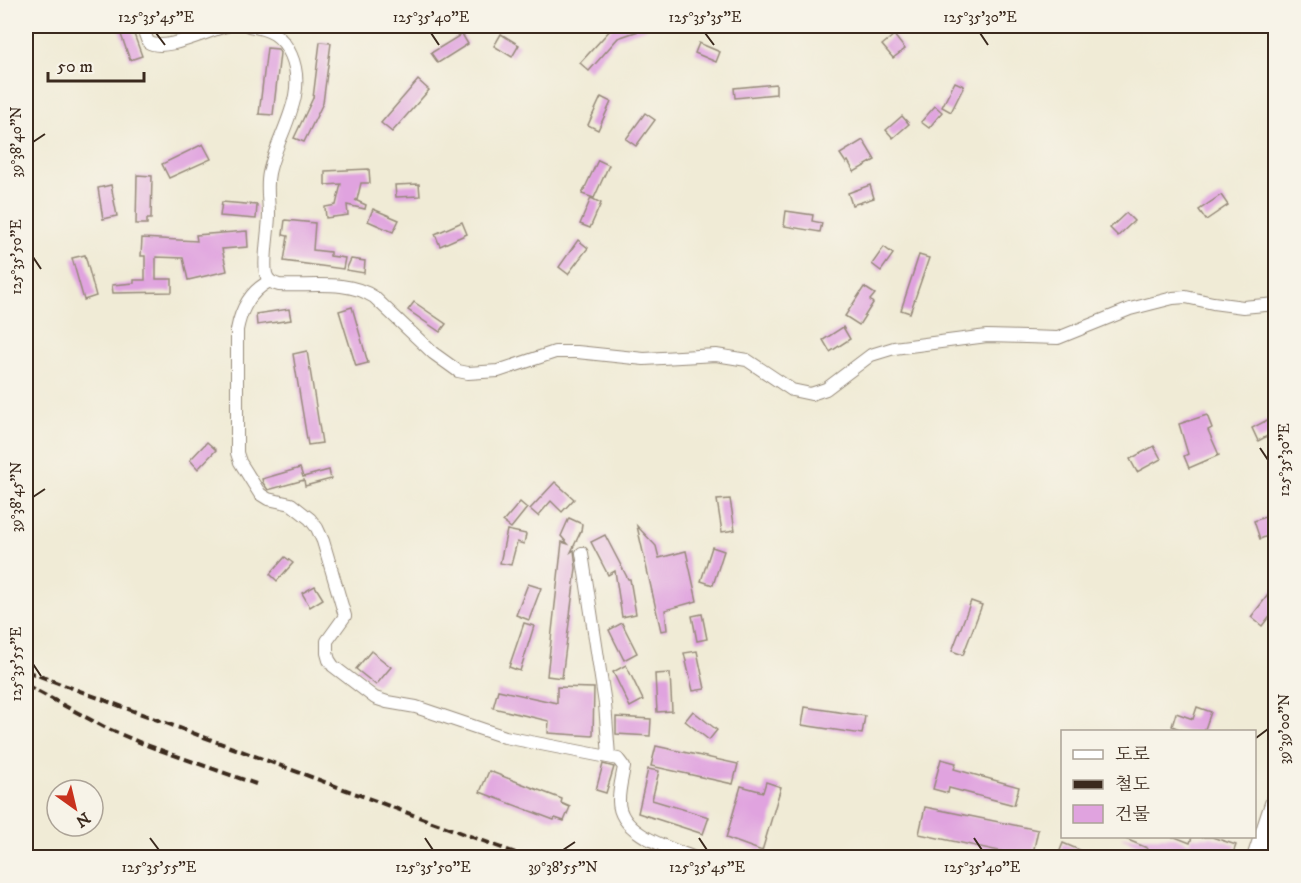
<svg xmlns="http://www.w3.org/2000/svg" width="1301" height="883" viewBox="0 0 1301 883" font-family="'IM FELL DW Pica','Noto Serif KR',serif">
<style>
.building{fill:#e0a3df}
.lines{fill:none;stroke-linecap:round;stroke-linejoin:round}
.street-casing{stroke:#968a7a;stroke-width:14}
.secondary-casing{stroke:#968a7a;stroke-width:20}
.street{stroke:#fff;stroke-width:12}
.secondary{stroke:#fff;stroke-width:18}
.rail{stroke:#3b2a1e;stroke-width:4;stroke-dasharray:9 4.5;stroke-linecap:butt}
.ticks{fill:none;stroke:#3b2a1e;stroke-width:2}
.neatline{fill:none;stroke:#3b2a1e;stroke-width:2}
.ticks-label{font-size:15px;text-anchor:middle;fill:#3b2a1e}
</style>
<rect width="100%" height="100%" fill="#f7f3e8"/>
<filter id="ink" filterUnits="userSpaceOnUse"><feTurbulence type="fractalNoise" baseFrequency=".0167" numOctaves="2"/><feDisplacementMap in="SourceGraphic" scale="12" xChannelSelector="R" yChannelSelector="G"/><feConvolveMatrix kernelMatrix="1 2 1 2 8 2 1 2 1" color-interpolation-filters="sRGB"/></filter>
<filter id="wash" filterUnits="userSpaceOnUse"><feTurbulence type="fractalNoise" baseFrequency=".008" numOctaves="4" result="noise"/><feDisplacementMap in="SourceGraphic" scale="24" xChannelSelector="R" yChannelSelector="G"/><feGaussianBlur stdDeviation="1.35" result="paint"/><feColorMatrix in="noise" values="0 0 0 0 0 0 0 0 0 0 0 0 0 0 0 0 0 1.4 0 .05"/><feComposite in="paint" operator="in"/></filter>
<g filter="url(#wash)">
<rect width="100%" height="100%" fill="#f0ebd6"/>
<g id="blocks">
<g class="building">
<path d="M118,26h13l11,30 -12,4z"/>
<path d="M618,26l32,1 -32,11 -29,33 -9,-8 33,-36z"/>
<path d="M462,34l6,10 -30,19 -7,-10z"/>
<path d="M501,34l18,11 -7,12 -18,-11z"/>
<path d="M894,35l11,14 -12,9 -11,-13z"/>
<path d="M320,42l11,1 -8,60 -19,39 -10,-4 19,-40z"/>
<path d="M699,43l21,9 -4,10 -21,-9z"/>
<path d="M267,48l11,1 2,4 -7,62 -14,-1z"/>
<path d="M418,80l11,10 -37,42 -11,-9z"/>
<path d="M955,82l9,4 -13,26 -9,-5z"/>
<path d="M776,84v10l-41,4 -1,-10z"/>
<path d="M601,97l10,5 -13,28 -10,-5z"/>
<path d="M935,106l7,6 -13,16 -8,-6z"/>
<path d="M645,113l10,7 -19,26 -10,-7z"/>
<path d="M902,116l7,8 -16,14 -7,-8z"/>
<path d="M863,140l12,20 -21,12 -6,-11 -2,2 -6,-9z"/>
<path d="M203,144l8,15 -42,19 -7,-14z"/>
<path d="M598,160l11,5 -15,33 -12,-4z"/>
<path d="M369,169l1,14h-9l-4,17h-2l11,5 -1,4 -18,-4 1,10 -22,3 -1,-11 11,-2 5,-21 -16,1v-14z"/>
<path d="M137,175l15,1 -1,43h-4v5h-11z"/>
<path d="M419,184l1,12 -24,1 -1,-12z"/>
<path d="M111,185l6,31 -14,3 -5,-31z"/>
<path d="M870,185l4,13 -22,7 -4,-12z"/>
<path d="M1221,195l7,10 -22,15 -7,-10z"/>
<path d="M591,198l10,5 -11,25 -10,-4z"/>
<path d="M222,202l35,3 -1,14 -36,-3z"/>
<path d="M373,209l26,11 -6,12 -25,-11z"/>
<path d="M786,211l27,4 -1,6 10,2 -2,9 -36,-6z"/>
<path d="M1126,213l8,8 -16,15 -8,-8z"/>
<path d="M285,220l30,3 -2,27 17,2v4l15,2 -2,11 -59,-8 4,-25 -5,-1z"/>
<path d="M462,222l5,12 -27,12 -5,-12z"/>
<path d="M247,231l1,16 -26,2 5,22 -39,9 -5,-22 -27,-1v22h16v13l-59,1 -1,-8 22,-2v-3h11v-24h-4l1,-18 55,3 -1,-6z"/>
<path d="M578,240l10,8 -20,26 -9,-7z"/>
<path d="M884,247l9,7 -12,17 -9,-7z"/>
<path d="M85,255l11,41 -12,4 -12,-42z"/>
<path d="M919,255l10,3 -19,55 -9,-3z"/>
<path d="M351,259l14,2 -1,12 -18,-3z"/>
<path d="M864,287l11,7 -5,6 3,3 -14,22 -14,-9z"/>
<path d="M414,302l32,22 -6,8 -32,-22z"/>
<path d="M352,307l16,56 -12,3 -17,-55z"/>
<path d="M289,309l2,11 -34,5 -1,-11z"/>
<path d="M843,327l7,12 -20,13 -7,-12z"/>
<path d="M307,351l15,92 -14,2 -15,-91z"/>
<path d="M1207,415l5,13 -4,2 11,25 -30,13 -5,-12 4,-2 -9,-30z"/>
<path d="M1275,416v16l-17,9 -6,-13z"/>
<path d="M207,442l9,8 -18,19 -8,-9z"/>
<path d="M1154,446l7,13 -24,13 -7,-13z"/>
<path d="M300,468l3,9 26,-7 2,9 -26,7 -1,-6 -36,10 -5,-7 -1,-4z"/>
<path d="M555,482l19,17 -12,13 -11,-11 -13,15 -8,-7z"/>
<path d="M730,499l5,31 -13,2 -5,-32z"/>
<path d="M520,502l7,6 -16,20 -8,-6z"/>
<path d="M1275,513v20l-15,6 -6,-18z"/>
<path d="M569,518l13,6 -1,7 -10,21 3,-2 2,18 -14,110 -15,-2 15,-134 6,2 -7,-8z"/>
<path d="M637,526l19,20 3,12 27,-7 11,50 -32,9 2,20 -6,1z"/>
<path d="M507,530l19,4 -2,10 -7,-2 -6,23 -11,-2z"/>
<path d="M605,535l23,44h2l6,35 -14,3 -7,-46 -7,4 -17,-33z"/>
<path d="M712,547l12,4 -11,34 -12,-4z"/>
<path d="M285,557l8,6 -16,18 -7,-7z"/>
<path d="M528,584l13,4 -12,32 -13,-5z"/>
<path d="M315,586l8,13 -13,8 -8,-14z"/>
<path d="M1275,586v23l-13,17 -11,-9z"/>
<path d="M971,601l11,4 -19,50 -11,-4z"/>
<path d="M702,614l5,25 -10,2 -5,-25z"/>
<path d="M524,623l10,3 -14,45 -11,-4z"/>
<path d="M622,623l15,30 -13,7 -15,-30z"/>
<path d="M371,651l20,16 -15,18 -20,-16z"/>
<path d="M697,651l8,38 -12,2 -9,-38z"/>
<path d="M626,665l17,35 -13,7 -17,-35z"/>
<path d="M670,673l2,38 -15,1 -2,-38z"/>
<path d="M557,687l37,1 -1,48 -45,-3 1,-12 -56,-13 5,-18 59,13z"/>
<path d="M805,707l60,9 -3,18 -60,-9z"/>
<path d="M1197,707l14,5 -7,20h-17l-15,-6 4,-13 17,6z"/>
<path d="M693,711l24,19 -8,10 -24,-19z"/>
<path d="M616,717l35,2 -1,17 -34,-2z"/>
<path d="M656,746l82,18 -5,20 -82,-18z"/>
<path d="M941,759l15,4 -2,6 65,18 -5,18 -65,-17 -1,5 -15,-4z"/>
<path d="M603,764l11,3 -8,26 -10,-3z"/>
<path d="M648,769l11,2 -7,29 57,17 -6,17 -65,-21z"/>
<path d="M489,771l73,28 -1,4 9,4 -6,14 -9,-3 -1,2 -74,-28z"/>
<path d="M766,782l15,5 -19,64 -36,-13 15,-52 22,6z"/>
<path d="M925,807l113,23 -6,28 -113,-24z"/>
<path d="M1121,837h54l15,6 2,-6h20l24,8 -4,11 -8,-3 -2,5h-38l-18,-8 -3,8h-20l4,-10z"/>
<path d="M1063,843l33,14v1h-39z"/>
</g>
</g>
</g>
<g filter="url(#ink)">
<use href="#blocks" fill-opacity="0" stroke="#968a7a" stroke-width="1.5"/>
<g class="lines">
<g class="street-casing">
<g id="street">
<path d="M142,26l6,16c16,11 60,-12 79,-16"/>
<path d="M249,26c21,3 33,9 42,29 18,41 -14,79 -22,118 -3,14 0,28 0,41 0,16 -6,46 -3,60 2,7 6,9 13,11 30,2 68,-6 95,12l59,56 25,18 10,2 30,-2 57,-19h22l67,7 72,-4 31,5 45,30 19,4 15,-5 45,-34 23,-7 93,-12 71,2 72,-29 43,-11 13,-1 27,6 30,4 33,-3"/>
<path d="M270,281c-20,10 -29,28 -33,49v123l3,9 20,32 8,5 23,5 19,15 7,9 6,13 22,75 -18,25v12l2,7 4,6 42,32 12,4 29,5 89,30 113,22 6,8c-2,11 -5,22 -5,33 -1,34 51,48 76,58"/>
<path d="M582,553l23,151 4,52"/>
</g>
</g>
<g class="secondary-casing">
<path id="secondary" d="M1256,858l20,-60"/>
</g>
<use href="#street" class="street"/>
<use href="#secondary" class="secondary"/>
<g class="rail">
<path d="M26,671l503,187"/>
<path d="M26,685l80,43 40,17 110,39"/>
</g>
</g>
</g>
<path class="ticks" d="M156,33l9,12M431,33l8,12M705,33l9,12M980,33l8,12M33,142l12,-8M33,257l8,12M1260,448l8,12M33,497l12,-8M33,664l8,12M1256,738l12,-9M150,838l9,12M425,838l8,12M699,838l8,12M974,838l8,12M563,850l12,-8"/>
<rect width="1301" height="883" fill="none" stroke="#f7f3e8" stroke-width="66"/>
<rect x="1061" y="730" width="195" height="108" fill="#f7f3e8" stroke="#aca397" stroke-width="1.5"/>
<rect x="1073" y="750" width="30" height="9" fill="#ffffff" stroke="#aca397" stroke-width="1.5"/>
<text x="1115" y="760" font-size="18" fill="#3b2a1e">도로</text>
<rect x="1073" y="780" width="30" height="9" fill="#3b2a1e" stroke="#aca397" stroke-width="1.5"/>
<text x="1115" y="790" font-size="18" fill="#3b2a1e">철도</text>
<rect x="1073" y="805" width="30" height="18" fill="#e0a3df" stroke="#aca397" stroke-width="1.5"/>
<text x="1115" y="820" font-size="18" fill="#3b2a1e">건물</text>
<g transform="translate(75 808) rotate(146)"><circle r="28" fill="#f7f3e8" stroke="#aca397" stroke-width="1.5"/>
<path d="M0-4.5L10 22L0 15L-10 22Z" fill="#c8321e"/>
<text y="-9" font-size="16" font-weight="bold" text-anchor="middle" fill="#3b2a1e">N</text>
</g>
<path d="M48 72v9h96v-9" fill="none" stroke="#3b2a1e" stroke-width="3"/>
<text x="57" y="72" font-size="18" fill="#3b2a1e" stroke="#f7f3e8" stroke-width="4.5" paint-order="stroke">50 m</text>
<rect x="33" y="33" width="1235" height="817" class="neatline"/>
<g class="ticks-label">
<text x="156" y="22">125°35'45"E</text>
<text x="431" y="22">125°35'40"E</text>
<text x="705" y="22">125°35'35"E</text>
<text x="980" y="22">125°35'30"E</text>
<text transform="translate(16 142) rotate(-90)" y="5">39°38'40"N</text>
<text transform="translate(16 257) rotate(-90)" y="5">125°35'50"E</text>
<text transform="translate(1284 460) rotate(-90)" y="5">125°35'30"E</text>
<text transform="translate(16 497) rotate(-90)" y="5">39°38'45"N</text>
<text transform="translate(16 664) rotate(-90)" y="5">125°35'55"E</text>
<text transform="translate(1284 729) rotate(-90)" y="5">39°39'00"N</text>
<text x="159" y="872">125°35'55"E</text>
<text x="433" y="872">125°35'50"E</text>
<text x="563" y="872">39°38'55"N</text>
<text x="707" y="872">125°35'45"E</text>
<text x="982" y="872">125°35'40"E</text>
</g>
</svg>
